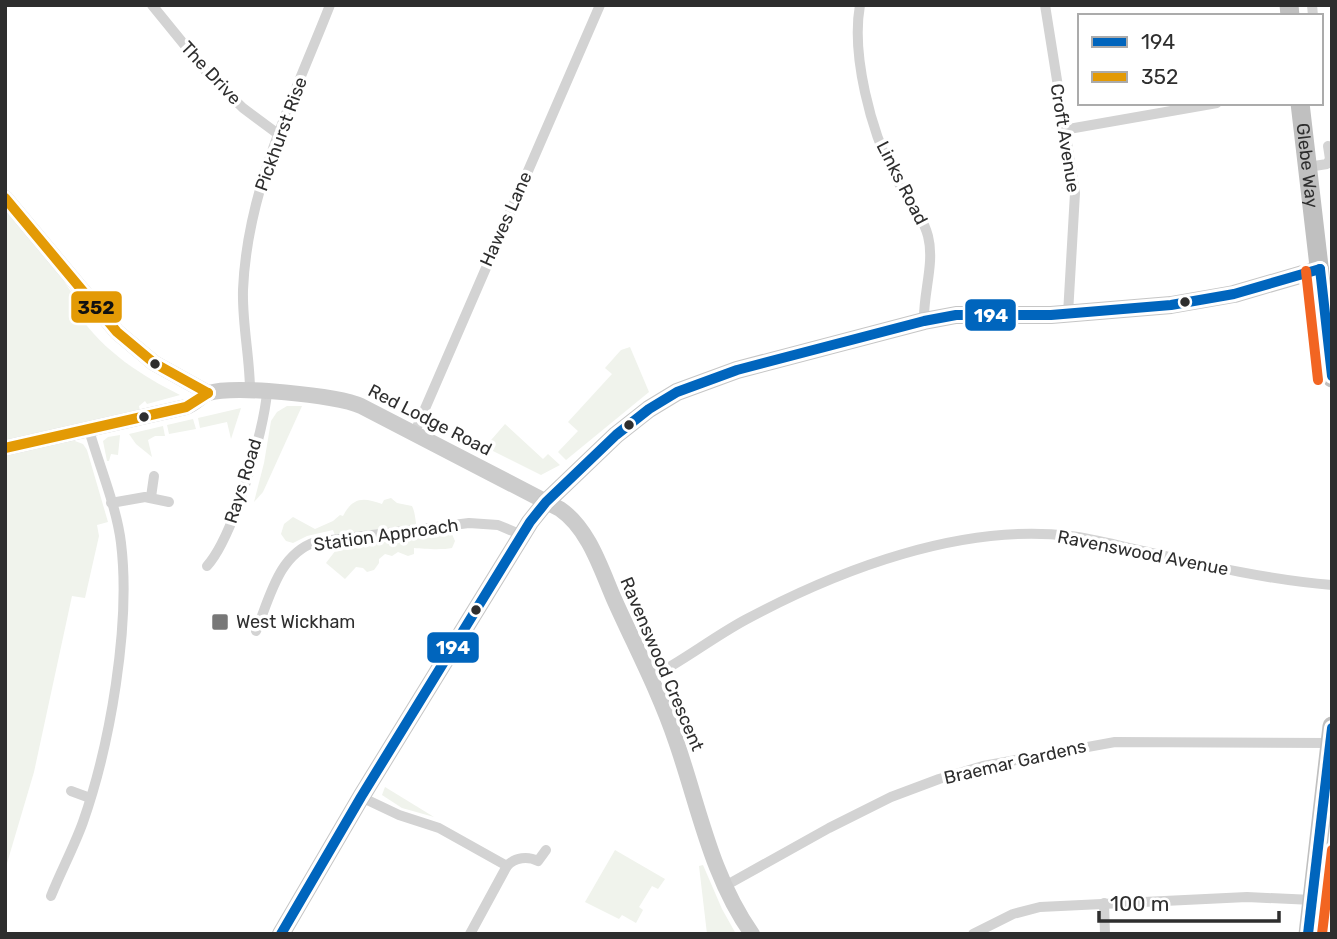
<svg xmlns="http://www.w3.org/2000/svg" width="1337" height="939" viewBox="0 0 1337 939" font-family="Rubik,sans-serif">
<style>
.green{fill:#f0f3ec}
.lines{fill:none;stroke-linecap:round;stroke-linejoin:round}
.street{stroke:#d3d3d3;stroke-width:10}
.secondary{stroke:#ccc;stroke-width:16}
.primary{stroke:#c6c6c6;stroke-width:18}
.highway{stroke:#c0c0c0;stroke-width:19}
.bus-1-casing{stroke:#fff;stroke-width:16}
.bus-2-casing{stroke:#fff;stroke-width:16}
.bus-3-casing{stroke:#fff;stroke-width:16}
.bus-1{stroke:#0065bd;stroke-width:10}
.bus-2{stroke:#e39a05;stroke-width:10}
.bus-3{stroke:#f26522;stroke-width:10}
.bus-dot{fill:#2e2e2e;stroke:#fff;stroke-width:2.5}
.poi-dot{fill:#777;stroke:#fff;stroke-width:2.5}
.labels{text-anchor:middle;stroke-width:7;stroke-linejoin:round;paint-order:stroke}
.street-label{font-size:18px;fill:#2e2e2e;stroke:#fff}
.poi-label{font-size:18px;fill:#2e2e2e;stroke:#fff;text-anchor:start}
.line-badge{stroke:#fff;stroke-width:2.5}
.badge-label{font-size:19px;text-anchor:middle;font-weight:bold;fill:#fff}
.pale-badge-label{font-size:19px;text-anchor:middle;font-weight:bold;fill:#111}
</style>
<rect width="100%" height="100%" fill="#fff"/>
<g class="green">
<path d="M5,210l57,67c3,7 8,12 11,18 3,7 2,15 6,20 24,36 63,61 101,80l-33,9 -2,-3 -6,5 1,5 -68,16 3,14 8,3 4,6 21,72 -11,3 2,11 -14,62 -13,-2 -38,176 -29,98z"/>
<path d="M630,347l19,45 -83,68 -8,-8 20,-21 -10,-9 44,-48 -7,-6 16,-18z"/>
<path d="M287,406h15l-39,86 -9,10 10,-39 7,-42 6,-9z"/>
<path d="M241,408l-10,31 -4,-17 -27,6 -2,-10z"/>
<path d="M193,419l3,10 -27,5 -2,-9z"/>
<path d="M505,424l38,35 5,-5 12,11 -19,10 -56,-28z"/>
<path d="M163,426l2,10h-10l-7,4 4,17 -16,-13 -7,-10z"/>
<path d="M120,435l-2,20 -7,-1 -2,7h-2l-4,-20 5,-4z"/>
<path d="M391,498l6,5 15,3c4,8 3,17 6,27l26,-4 7,3 4,9 -3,7c-9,2 -28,1 -38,0v6l-6,2 -10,-4 -6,4 -7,-2 -6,5v4l-5,7 -7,2 -4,-4 -7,-1 -11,12 -19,-16 13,-17 -6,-16 -26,6 -14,7 -7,-2 -5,-7 3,-10 9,-7 22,12 18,-8 7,-6 3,1c10,-19 20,-19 39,-12l2,-4z"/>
<path d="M385,787l49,30 -32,-9 -20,-13z"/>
<path d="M615,850l50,29 -7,10 -6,-3 -13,21 4,3 -7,13 -14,-8 -3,4 -34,-17z"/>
<path d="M703,865l19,44 14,25h-29l-8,-68z"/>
</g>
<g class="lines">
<g class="street">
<path d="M152,5l57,70 34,33 35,26"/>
<path d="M860,5c-9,50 11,126 34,170 11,20 28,39 34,61 7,27 -5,57 -4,85"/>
<path d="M1045,5l30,188 -7,121"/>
<path d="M1312,5l1,11"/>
<path d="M1063,130l154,-27"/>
<path d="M1308,167l19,-3 3,-5 -2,-13"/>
<path d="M250,391c0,-33 -8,-67 -7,-101 4,-101 51,-193 87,-285"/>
<path d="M414,434l186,-429"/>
<path d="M151,497l3,-21"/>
<path d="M111,503l34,-6 24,5"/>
<path d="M207,566c26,-29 57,-134 60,-174"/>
<path d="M256,631c14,-33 22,-76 59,-89l154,-19 29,2 24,10"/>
<path d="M650,678c33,-17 62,-40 95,-58 95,-51 217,-97 325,-84 27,3 52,11 78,16 61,14 122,28 184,33"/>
<path d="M71,791l19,7"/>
<path d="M361,797l38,18 40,13 68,38 -37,68"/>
<path d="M507,866c8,-9 21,-10 31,-5l8,-11"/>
<path d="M725,886l104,-58 62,-31 48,-18 44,-13 132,-24 215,1"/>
<path d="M51,896c10,-25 23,-49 32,-74 27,-77 48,-197 38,-279 -4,-35 -22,-78 -32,-113"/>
<path d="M1104,903l1,31"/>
<path d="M973,934l40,-20 27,-7 207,-10 66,3"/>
</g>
<g class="secondary">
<path d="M5,198l112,134 37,31 54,30"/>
<path d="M5,448l181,-41c9,-3 15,-12 23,-14 24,-8 128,2 152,13l199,103c29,20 41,60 54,90 21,47 46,94 62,142 23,66 35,135 76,193"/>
</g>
<path class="primary" d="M281,934l80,-137 169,-275 16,-20 70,-67 33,-26 28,-17 60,-22 187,-49 32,-6h95l120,-10 63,-11 86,-25"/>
<g class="highway">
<path d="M1289,5l1,11"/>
<path id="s1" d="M1300,103l32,275"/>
<path d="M1308,934l24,-208"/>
</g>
<g class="bus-1-casing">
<g id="bus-1">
<path d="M1320,269l12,107"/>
<path d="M281,934l80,-137 169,-275 16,-20 70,-67 33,-26 28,-17 60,-22 187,-49 32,-6h95l120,-10 63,-11 86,-25"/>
<path d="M1308,934l24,-206"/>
</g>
</g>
<g class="bus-2-casing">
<g id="bus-2">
<path d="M5,198l112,134 37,31 54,30"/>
<path d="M5,448l181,-41 22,-14"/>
</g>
</g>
<g class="bus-3-casing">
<g id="bus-3">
<path d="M1306,271l12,109"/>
<path d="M1322,934l10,-84"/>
</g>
</g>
<use href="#bus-1" class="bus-1"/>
<use href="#bus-2" class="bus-2"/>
<use href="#bus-3" class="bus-3"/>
</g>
<g class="bus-dot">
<circle cx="1185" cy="302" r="6"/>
<circle cx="155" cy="364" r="6"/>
<circle cx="144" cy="417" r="6"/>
<circle cx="629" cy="425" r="6"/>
<circle cx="476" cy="610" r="6"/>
</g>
<rect class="poi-dot" x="211" y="613" width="18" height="18" rx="3.5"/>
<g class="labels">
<g class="street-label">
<text transform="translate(211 73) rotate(47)" y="6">The Drive</text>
<text transform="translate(281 134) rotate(-70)" y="6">Pickhurst Rise</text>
<text transform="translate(1065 138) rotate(81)" y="6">Croft Avenue</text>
<text dy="6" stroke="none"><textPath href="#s1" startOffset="63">Glebe Way</textPath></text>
<text transform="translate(902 183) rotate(63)" y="6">Links Road</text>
<text transform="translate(506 219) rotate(-66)" y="6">Hawes Lane</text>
<text transform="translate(430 420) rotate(27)" y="6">Red Lodge Road</text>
<text transform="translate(243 481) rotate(-73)" y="6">Rays Road</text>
<text transform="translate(386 535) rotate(-8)" y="6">Station Approach</text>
<text transform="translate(1143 553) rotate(11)" y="6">Ravenswood Avenue</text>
<text transform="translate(662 664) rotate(67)" y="6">Ravenswood Crescent</text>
<text transform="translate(1015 762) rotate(-13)" y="6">Braemar Gardens</text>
</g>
<g class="poi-label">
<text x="236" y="628">West Wickham</text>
</g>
</g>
<g class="line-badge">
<rect x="70" y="290" width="53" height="34" rx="7" fill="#e39a05"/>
<rect x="964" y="298" width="53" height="34" rx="7" fill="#0065bd"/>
<rect x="426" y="631" width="54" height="33" rx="7" fill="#0065bd"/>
</g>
<g class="badge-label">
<text x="991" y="322">194</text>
<text x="453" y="654">194</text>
</g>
<g class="pale-badge-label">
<text x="96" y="314">352</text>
</g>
<rect width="1337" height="939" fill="none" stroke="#2e2e2e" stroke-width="14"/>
<rect x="1078" y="14" width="245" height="91" fill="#ffffff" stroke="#ababab" stroke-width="2"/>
<rect x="1092" y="37" width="35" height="10" fill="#0065bd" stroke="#ababab" stroke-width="2"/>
<text x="1141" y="49" font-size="21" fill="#2e2e2e">194</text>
<rect x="1092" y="72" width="35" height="10" fill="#e39a05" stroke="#ababab" stroke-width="2"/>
<text x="1141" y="84" font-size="21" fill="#2e2e2e">352</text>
<path d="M1099 911v10h180v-10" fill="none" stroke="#2e2e2e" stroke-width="3.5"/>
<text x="1110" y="911" font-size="21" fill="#2e2e2e" stroke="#ffffff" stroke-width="5" paint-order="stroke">100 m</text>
</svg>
